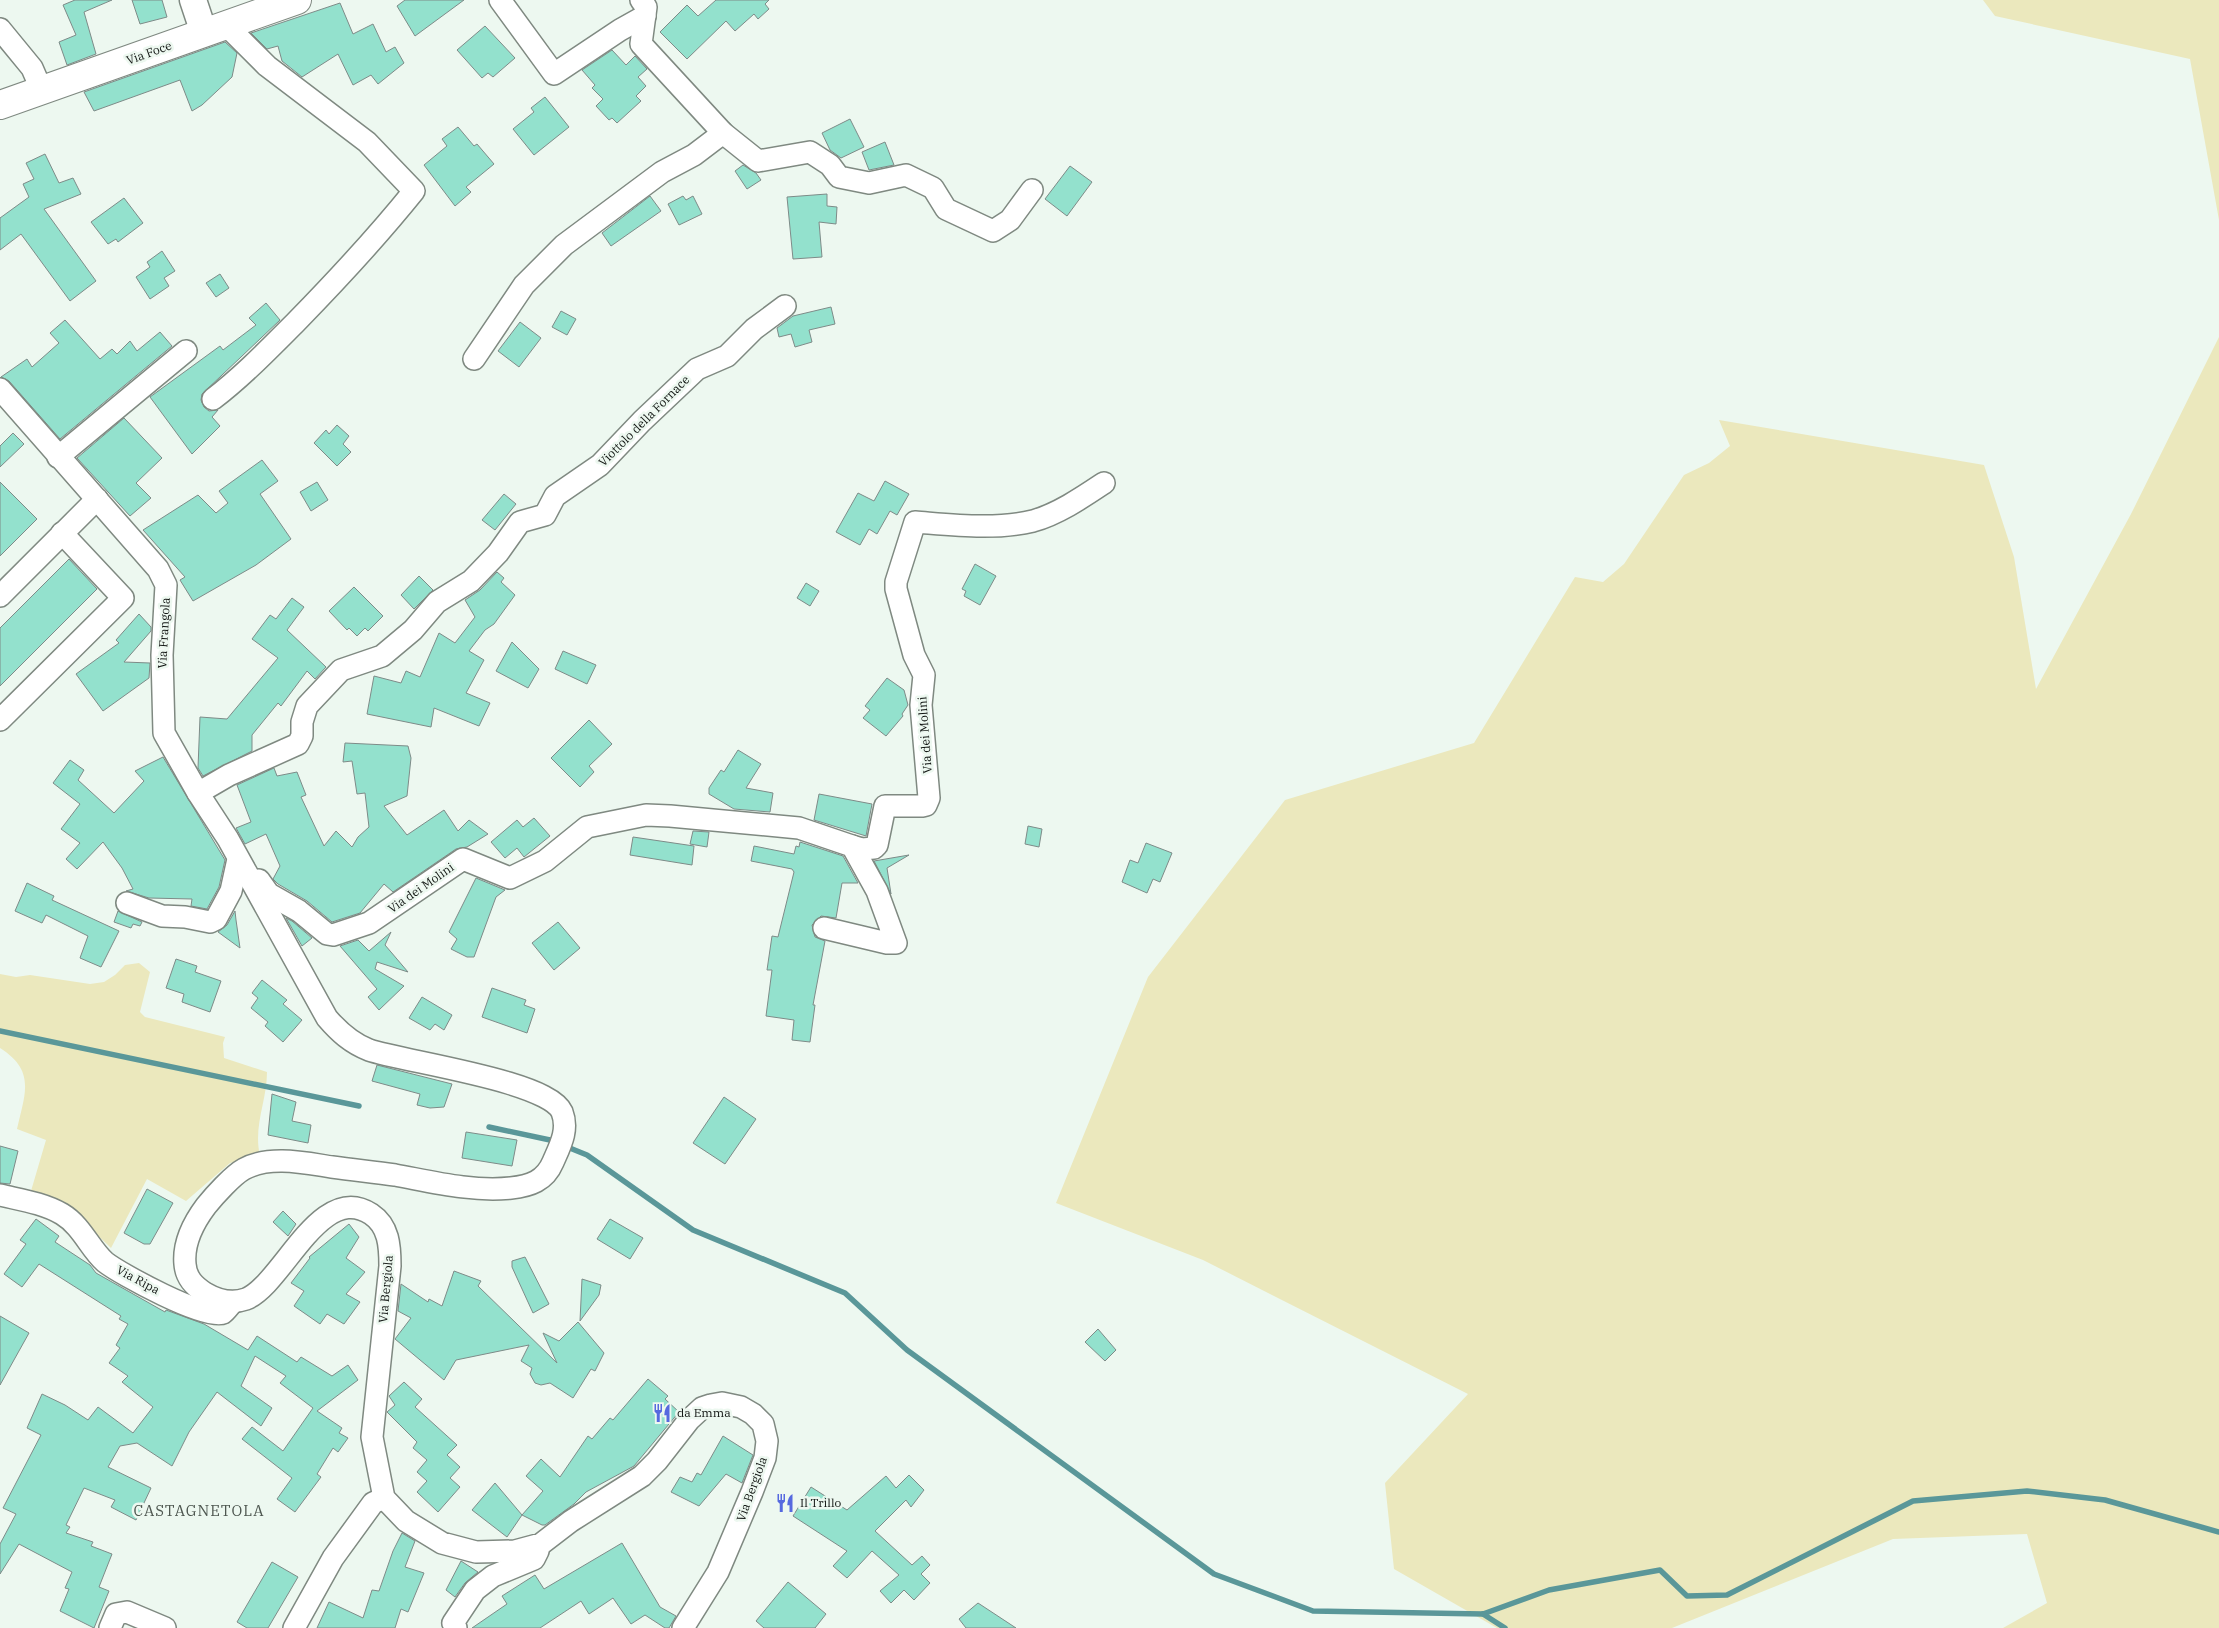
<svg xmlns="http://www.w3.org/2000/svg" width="2219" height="1628" viewBox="0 0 2219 1628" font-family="'IBM Plex Serif',serif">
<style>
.green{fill:#ebe8bd}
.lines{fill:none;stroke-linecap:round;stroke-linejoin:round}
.stream{stroke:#5a9799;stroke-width:5.5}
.building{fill:#93e1cd;stroke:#7e8b88}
.minor-casing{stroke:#7f8981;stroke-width:24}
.tertiary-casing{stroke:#7f8981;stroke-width:29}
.secondary-casing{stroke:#7f8981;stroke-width:30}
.minor{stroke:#fff;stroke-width:21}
.tertiary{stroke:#fff;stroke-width:26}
.secondary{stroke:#fff;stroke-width:28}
.labels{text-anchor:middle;stroke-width:5;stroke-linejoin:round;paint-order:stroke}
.street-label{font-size:12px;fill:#121613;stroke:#edf8f0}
.poi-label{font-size:12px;fill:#121613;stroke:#edf8f0;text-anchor:start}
.quarter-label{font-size:15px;letter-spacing:1px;fill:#4e5750;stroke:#edf8f0}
</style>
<rect width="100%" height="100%" fill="#edf8f0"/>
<g class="green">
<path d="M1983,0h236v220l-29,-161 -195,-43z"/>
<path d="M2219,337v1291h-216l44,-25 -20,-69 -134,5 -221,89h-175l-103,-59 -9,-86 83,-89 -265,-134 -147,-57 92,-226 137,-177 189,-57 101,-166 28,5 21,-18 60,-89 25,-12 21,-17 -11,-26 265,45 30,92 22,132 95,-175z"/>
<path d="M139,963l11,9 -10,40 5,5 80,20 -2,6 1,15 43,14c0,29 -14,54 -7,84l-30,7 -44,38 -39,-22 -36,69c-23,-23 -50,-44 -80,-57l15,-51 -29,-11c8,-36 19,-58 -17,-81v-74l16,3 14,-2 60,9 14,-2 11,-7 10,-10z"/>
</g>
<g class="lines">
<g class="stream">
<path d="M0,1031l359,75"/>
<path d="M489,1127l61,13 37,15 106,75 152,63 62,57 307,224 99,37 170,3 66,-24 111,-20 27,26 40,-1 186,-94 114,-10 78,9 114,32"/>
<path d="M1483,1614l22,14"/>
</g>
</g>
<g class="building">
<path d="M75,0h37l-28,12 12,42 -29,11 -8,-23 17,-7 -13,-30z"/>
<path d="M132,0h30l5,17 -27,7z"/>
<path d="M405,0h59l-49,36 -18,-30z"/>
<path d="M716,0h53l-4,4 4,5 -11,10 -4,-5 -19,17 -9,-10 -39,38 -27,-27 27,-27 11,11z"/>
<path d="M340,3l13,31 20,-10 13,28 9,-5 9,16 -26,21 -7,-9 -18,10 -15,-31 -36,23 -20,-16 -4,-15 -11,3 -16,-16z"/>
<path d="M485,26l30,32 -22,19 -5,-4 -6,5 -25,-28z"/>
<path d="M225,42l12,11 -5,24 -30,28 -10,6 -12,-31 -86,31 -10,-19z"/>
<path d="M612,50l14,15 9,-9 12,13 -9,8 8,9 -10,10 5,5 -24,22 -5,-5 -3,2 -13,-14 7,-7 -11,-11 3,-3 -13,-15z"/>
<path d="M545,97l24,30 -35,28 -21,-26 21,-17 -3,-4z"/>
<path d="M850,119l14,28 -23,11 -11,-8 -8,-17z"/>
<path d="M458,127l16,19 3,-2 17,20 -28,23 5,5 -16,14 -31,-41 23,-19 -5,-7z"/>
<path d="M885,142l9,23 -25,5 -7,-18z"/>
<path d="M45,154l14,29 14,-5 8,16 -37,15 52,72 -26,20 -49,-67 -21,16v-32l29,-21 -6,-13 11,-5 -8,-16z"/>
<path d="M743,165l13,8 5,7 -14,9 -12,-18z"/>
<path d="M1070,166l22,16 -25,34 -22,-17z"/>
<path d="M827,194v12l10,1 -1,17 -17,-2 3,35 -29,2 -6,-62z"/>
<path d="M650,196l11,15 -50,35 -9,-13z"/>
<path d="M683,196l3,4 7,-4 9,18 -23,11 -11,-21z"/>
<path d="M124,198l19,25 -25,19 -2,-3 -8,5 -17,-22z"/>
<path d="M162,251l13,20 -11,7 5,8 -19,13 -14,-22 14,-10 -3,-5z"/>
<path d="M220,274l9,14 -13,9 -10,-14z"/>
<path d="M266,303l14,17 -78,74 -1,6 3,7 5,4 9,-1 -6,7 8,9 -28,28 -42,-57 70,-51 3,4 33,-25 -7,-7z"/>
<path d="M831,307l4,17 -26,6 3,12 -17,5 -4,-13 -12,3 -2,-9 16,-12z"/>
<path d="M561,311l15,8 -9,16 -15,-8z"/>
<path d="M65,320l35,39 12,-10 5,5 13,-13 7,10 23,-19 12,14 -112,93 -51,-58 -8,-4 26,-18 5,8 27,-24 -9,-10z"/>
<path d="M520,322l21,16 -22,29 -21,-16z"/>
<path d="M124,418l38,40 -26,25 15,15 -21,18 -53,-58z"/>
<path d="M337,425l12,11 -6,8 8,8 -14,14 -23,-23 12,-13 3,4z"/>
<path d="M13,433l11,11 -24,23v-21z"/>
<path d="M262,460l16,21 -18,13 31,45 -35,26 -63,36 -13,-21 5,-3 -42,-47 55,-35 18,18 12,-10 -9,-12z"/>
<path d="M885,481l24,13 -12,21 -7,-4 -13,23 -8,-5 -9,16 -24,-13 22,-39 16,8z"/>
<path d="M0,482l37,37 -37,37z"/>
<path d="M317,482l11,18 -17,11 -11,-19z"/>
<path d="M504,494l12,10 -21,26 -13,-10z"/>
<path d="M69,559l28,30 -97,97v-58z"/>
<path d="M975,564l21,12 -16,29 -16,-9 2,-5 -4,-2z"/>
<path d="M497,572l7,6 -3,4 14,13 -21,29 -9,6 -16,21 15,9 -18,33 24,10 -11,23 -45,-18 -3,19 -64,-13 7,-38 27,7 5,-12 14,6 19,-44 16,10 20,-26 -10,-17 15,-10z"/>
<path d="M419,576l14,14 -19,19 -13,-14z"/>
<path d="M806,583l13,8 -9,15 -13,-8z"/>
<path d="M354,587l29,29 -15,15 -3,-3 -8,8 -8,-8 -2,2 -18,-19z"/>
<path d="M292,598l12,9 -17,23 39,37 -11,12 -8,-8 -26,35 -3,-3 -26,32v16l-49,25 -5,-8 2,-51 27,2 51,-61 -26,-19 18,-24 6,4z"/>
<path d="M139,614l12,13v4l-27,31 26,1 -1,15 -46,33 -27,-37 43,-31 -3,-3z"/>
<path d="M512,642l27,27 -11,19 -32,-17z"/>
<path d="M563,651l33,14 -9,19 -32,-15z"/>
<path d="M887,678l17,12 4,15 -6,9 1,2 -17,20 -23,-18 7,-8 -5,-4z"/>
<path d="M589,720l23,24 -23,22 5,6 -14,15 -29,-29z"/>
<path d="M345,743l63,3 3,12 -4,38 -23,10 23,29 37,-25 14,21 11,-11 19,14 -21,13 -11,2 -63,43 -9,-8 -24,29 -28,9 -25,-21 -29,-17 -5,-5 7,-13 -14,-32 -21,10 -9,-16 15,-6 -14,-37 37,-17 3,8 20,-4 9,23 -5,2 23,49 12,-15 16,16 6,-10 11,-10 -4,-34 -8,1 -5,-33 -9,1z"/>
<path d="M738,750l23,14 -15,24 27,5 -3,19 -36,-3 -25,-15v-6l12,-18 3,2z"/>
<path d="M163,757l62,103 -6,27 -12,22 -16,-3 1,-7 -43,-1 -23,-7 7,-2 -11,-21 -19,-26 -26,27 -11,-10 14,-16 -19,-14 19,-25 -27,-21 17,-23 14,10 -6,10 36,33 30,-32 -9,-10z"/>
<path d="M819,794l53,10 -6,32 -52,-16z"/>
<path d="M534,818l16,18 -26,21 -7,-9 -12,10 -14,-16 26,-22 6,7z"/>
<path d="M1028,826l14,3 -3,18 -14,-3z"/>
<path d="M693,831l16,1 -2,15 -17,-3z"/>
<path d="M633,837l61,9 -2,19 -62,-10z"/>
<path d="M800,842l43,14 15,27h-16l-6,35 -15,-2 -9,9 3,12 10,4 -12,64h2l-5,37 -18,-2 2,-20 -28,-4 6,-46h-5l5,-34 6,1 16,-65 -2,-3 -41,-8 3,-15 40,8 2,-8 3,1z"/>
<path d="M1146,843l26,10 -12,29 -7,-3 -6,14 -25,-11 8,-22 8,3z"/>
<path d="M909,855l-22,13 4,26 -17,-33z"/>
<path d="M476,878l29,12 -9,7 -22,60h-7l-16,-8 6,-10 -8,-7z"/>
<path d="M27,883l27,13 -2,4 67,31 -18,36 -21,-9 8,-22 -42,-21 -4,8 -27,-12z"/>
<path d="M118,911l24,11 -2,4 -7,-2 -2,4 -17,-6z"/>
<path d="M235,911l1,9 4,28 -22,-16 9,-7z"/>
<path d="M286,918l6,3 20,17 -10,8z"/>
<path d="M558,922l22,26 -26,22 -22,-27z"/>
<path d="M391,932l-6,13 23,27 -31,-10 -2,7 29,17 -25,24 -11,-13 9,-8 -37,-43 18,-6 11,11z"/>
<path d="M176,959l21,7 -2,6 26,9 -11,31 -28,-10 2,-8 -18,-6z"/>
<path d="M262,980l25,20 -4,4 19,16 -19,22 -18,-16 3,-4 -17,-14 7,-10 -6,-5z"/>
<path d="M492,988l34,12 -2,5 11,4 -8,24 -45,-16z"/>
<path d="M422,997l30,18 -8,15 -9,-6 -5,6 -21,-12z"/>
<path d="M377,1065l75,19 -8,23 -14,1 -13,-3 3,-11 -48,-13z"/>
<path d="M272,1094l24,8 -4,19 19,4 -3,18 -40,-8z"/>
<path d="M724,1097l32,22 -31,45 -32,-21z"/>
<path d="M466,1132l51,8 -5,26 -50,-8z"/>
<path d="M0,1146l18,5 -8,33 -10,-1z"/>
<path d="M147,1189l26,14 -23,41h-6l-20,-11z"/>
<path d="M283,1211l13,13 -8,12 -15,-14z"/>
<path d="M36,1219l23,17 -4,6 35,23 6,8 69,39 1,-2 38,14 44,26 9,-14 40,26 4,-5 31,19 16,-11 10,15 -41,31 25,17 -3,5 9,5 -10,14 -5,-4 -16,26 4,3 -26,35 -18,-13 15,-21 -50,-39 10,-12 31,24 30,-43 -33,-25 6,-7 -31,-20 -14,30 31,22 -11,18 -44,-34 -28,40 -17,34 -35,-23 -17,3 -12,21 43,21 -15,32 -25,-13 4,-7 -31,-12 -18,37 4,2 -4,6 27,9 -2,4 21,8 -13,33 10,4 -15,37 -34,-17 9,-22 -4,-1 7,-16 -53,-28 -19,30v-30l16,-30 -13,-6 38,-73 -14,-7 15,-34 23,11 23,15 10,-13 35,26 20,-26 -31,-25 6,-6 -19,-13 11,-15 -4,-3 12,-21 -9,-5 2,-3 -82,-52 -17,23 -18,-13 22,-30 -6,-4z"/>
<path d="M610,1219l33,19 -13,21 -33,-20z"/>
<path d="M349,1224l10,13 -13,21 19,14 -19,22 14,8 -16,22 -17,-10 -7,10 -26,-18 10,-15 -13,-8 19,-25 -1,-1z"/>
<path d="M525,1257l24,47 -16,9 -21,-46v-6z"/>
<path d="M454,1271l27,10 -3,5 79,77 -14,-30 16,8 19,-19 26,31 -9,18 -4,-2 -18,29 -23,-15 -9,2 -6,-2 -5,-9 2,-6 -11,-7 8,-16 -73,15 -12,20 -49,-41 16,-21 -13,-7 3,-27 27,18 1,-3 13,7z"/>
<path d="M582,1279l19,6 -2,10 -19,26z"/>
<path d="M0,1316l29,17 -29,52z"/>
<path d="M1098,1329l18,21 -11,11 -20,-19z"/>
<path d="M648,1379l20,17 -3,3 14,13 -45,54 -48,26 -12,12 -29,21h-3l-20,-10 -15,22 -35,-27 23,-27 27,32 21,-24 -17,-15 15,-17 19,18 28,-41 4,3 18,-21 3,2z"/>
<path d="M404,1382l18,17 -7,8 42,38 -10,10 13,12 -10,11 10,9 -22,25 -21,-20 10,-11 -10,-9 10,-12 -14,-12 4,-6 -30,-30 8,-7 -6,-9z"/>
<path d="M723,1436l30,19 -11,28 -16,-9 -27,32 -28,-14 9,-15 12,5 5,-9 4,2z"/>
<path d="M909,1475l15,15 -13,17 -5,-7 -31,31 37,34 10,-9 8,9 -9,9 9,9 -16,17 -10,-10 -13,13 -11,-12 19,-16 -27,-24 -25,27 -14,-12 14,-15 -54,-35 18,-29 36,23 39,-34 10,12z"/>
<path d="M402,1533l13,8 -10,26 19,6 -16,39 -7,-3 -6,19h-78l12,-26 34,16 9,-28 7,1 14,-40z"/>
<path d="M622,1543l38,64 16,9 -7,12h-4l-20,-13 -14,9 -18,-26 -24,16 -8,-13 -41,27h-68l35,-24 -5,-8 33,-21 9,14z"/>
<path d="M461,1561l17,11 -13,11 -10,14 -9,-7z"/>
<path d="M272,1562l26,15 -30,51h-21l-10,-6z"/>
<path d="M788,1582l38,32 -11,14h-51l-8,-7z"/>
<path d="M978,1603l38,25h-50l-7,-9z"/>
</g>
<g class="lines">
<g class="minor-casing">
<g id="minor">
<path d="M500,0l54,74 66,-44 25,-14"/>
<path d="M641,0l5,7 -5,37 82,89 35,28 52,-9 20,13 9,12 30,6 37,-8 27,13 13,21 47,22 17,-11 22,-30"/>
<path d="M0,29l32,39 10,23"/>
<path d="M474,359l50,-74 40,-40 98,-73 32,-17 29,-22"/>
<path d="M0,389l158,180 8,16 -4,70 2,78 34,60 30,46 99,179c12,14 24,25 42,32 36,12 180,31 193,62 7,18 -2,34 -9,50 -8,19 -23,24 -42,26 -39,4 -78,-6 -116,-13 -21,-3 -42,-5 -63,-8 -27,-4 -62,-12 -88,2 -11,6 -30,27 -38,37 -12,16 -23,37 -21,58 1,14 9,22 20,29 12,7 27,11 41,6 37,-15 74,-118 125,-85 18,12 19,32 19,52l-18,171 12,61 22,23 36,22 34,9 39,-1 26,-7 30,-23 71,-45 15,-15 32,-41 13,-12 9,-3 11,-2 19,4 12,7 10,10 4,17 -2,17 -13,34 -34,80 -35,56"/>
<path d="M213,399c30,-23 56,-50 83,-77 41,-42 81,-85 118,-131l-47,-49 -100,-76 -41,-41"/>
<path d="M58,457l128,-106"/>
<path d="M0,596l97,-97"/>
<path d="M0,720l123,-122 -61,-65"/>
<path d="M198,793l31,-18 69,-31 4,-8v-14l5,-16 34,-36 41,-14 31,-26 24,-28 34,-21 27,-28 22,-31 25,-7 10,-19 45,-31 42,-44 55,-52 30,-13 27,-27 31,-23"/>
<path d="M852,846l10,3 12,-1 3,-3 8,-39h37l4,-1 3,-7 -8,-93 3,-30 -10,-20 -18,-66v-7l19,-60c39,3 80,8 118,-1 25,-7 50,-24 71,-38"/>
<path d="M259,880l10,14 30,17 28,23 6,1 36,-12 94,-64 47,19 35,-17 42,-34 59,-12 24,1 129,12 53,18 25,45 19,52h-9l-63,-15"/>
<path d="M127,903l35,13 23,1 25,5 6,-3 15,-28 7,-32"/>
<path d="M0,1195c21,5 43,8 62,19 20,12 28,35 43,48 15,12 102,59 118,51 3,-2 7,-8 10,-11"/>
<path d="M110,1628l6,-14 11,-2 38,16"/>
<path d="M294,1628l39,-70 40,-55 11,-5"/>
<path d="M456,1628l-3,-5 22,-33 18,-14 41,-17 4,-8"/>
</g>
</g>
<g class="tertiary-casing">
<path id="tertiary" d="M193,0l11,33"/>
</g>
<g class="secondary-casing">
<path id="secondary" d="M0,105l297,-105"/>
</g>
<use href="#minor" class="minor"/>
<use href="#tertiary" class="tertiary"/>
<use href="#secondary" class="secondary"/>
</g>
<defs>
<g id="restaurant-bare" transform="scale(1.5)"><path d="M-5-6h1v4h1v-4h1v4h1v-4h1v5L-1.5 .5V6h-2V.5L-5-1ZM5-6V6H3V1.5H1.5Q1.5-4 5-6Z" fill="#5669df" stroke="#edf8f0" stroke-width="2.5" paint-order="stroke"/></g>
</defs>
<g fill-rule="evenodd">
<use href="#restaurant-bare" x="662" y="1413"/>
<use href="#restaurant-bare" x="785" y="1503"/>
</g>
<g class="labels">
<g class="street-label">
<text transform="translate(149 53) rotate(-20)" y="4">Via Foce</text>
<text transform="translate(644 421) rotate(-45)" y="4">Viottolo della Fornace</text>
<text transform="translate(164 633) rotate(-87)" y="4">Via Frangola</text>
<text transform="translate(925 735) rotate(-94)" y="4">Via dei Molini</text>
<text transform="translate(421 888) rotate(-35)" y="4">Via dei Molini</text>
<text transform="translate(138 1280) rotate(28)" y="4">Via Ripa</text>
<text transform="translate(386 1289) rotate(-85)" y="4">Via Bergiola</text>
<text transform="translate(752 1489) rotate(-70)" y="4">Via Bergiola</text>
</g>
<g class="poi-label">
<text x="677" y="1417">da Emma</text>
<text x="800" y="1507">Il Trillo</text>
</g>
<g class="quarter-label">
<text x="199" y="1516">CASTAGNETOLA</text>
</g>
</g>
</svg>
